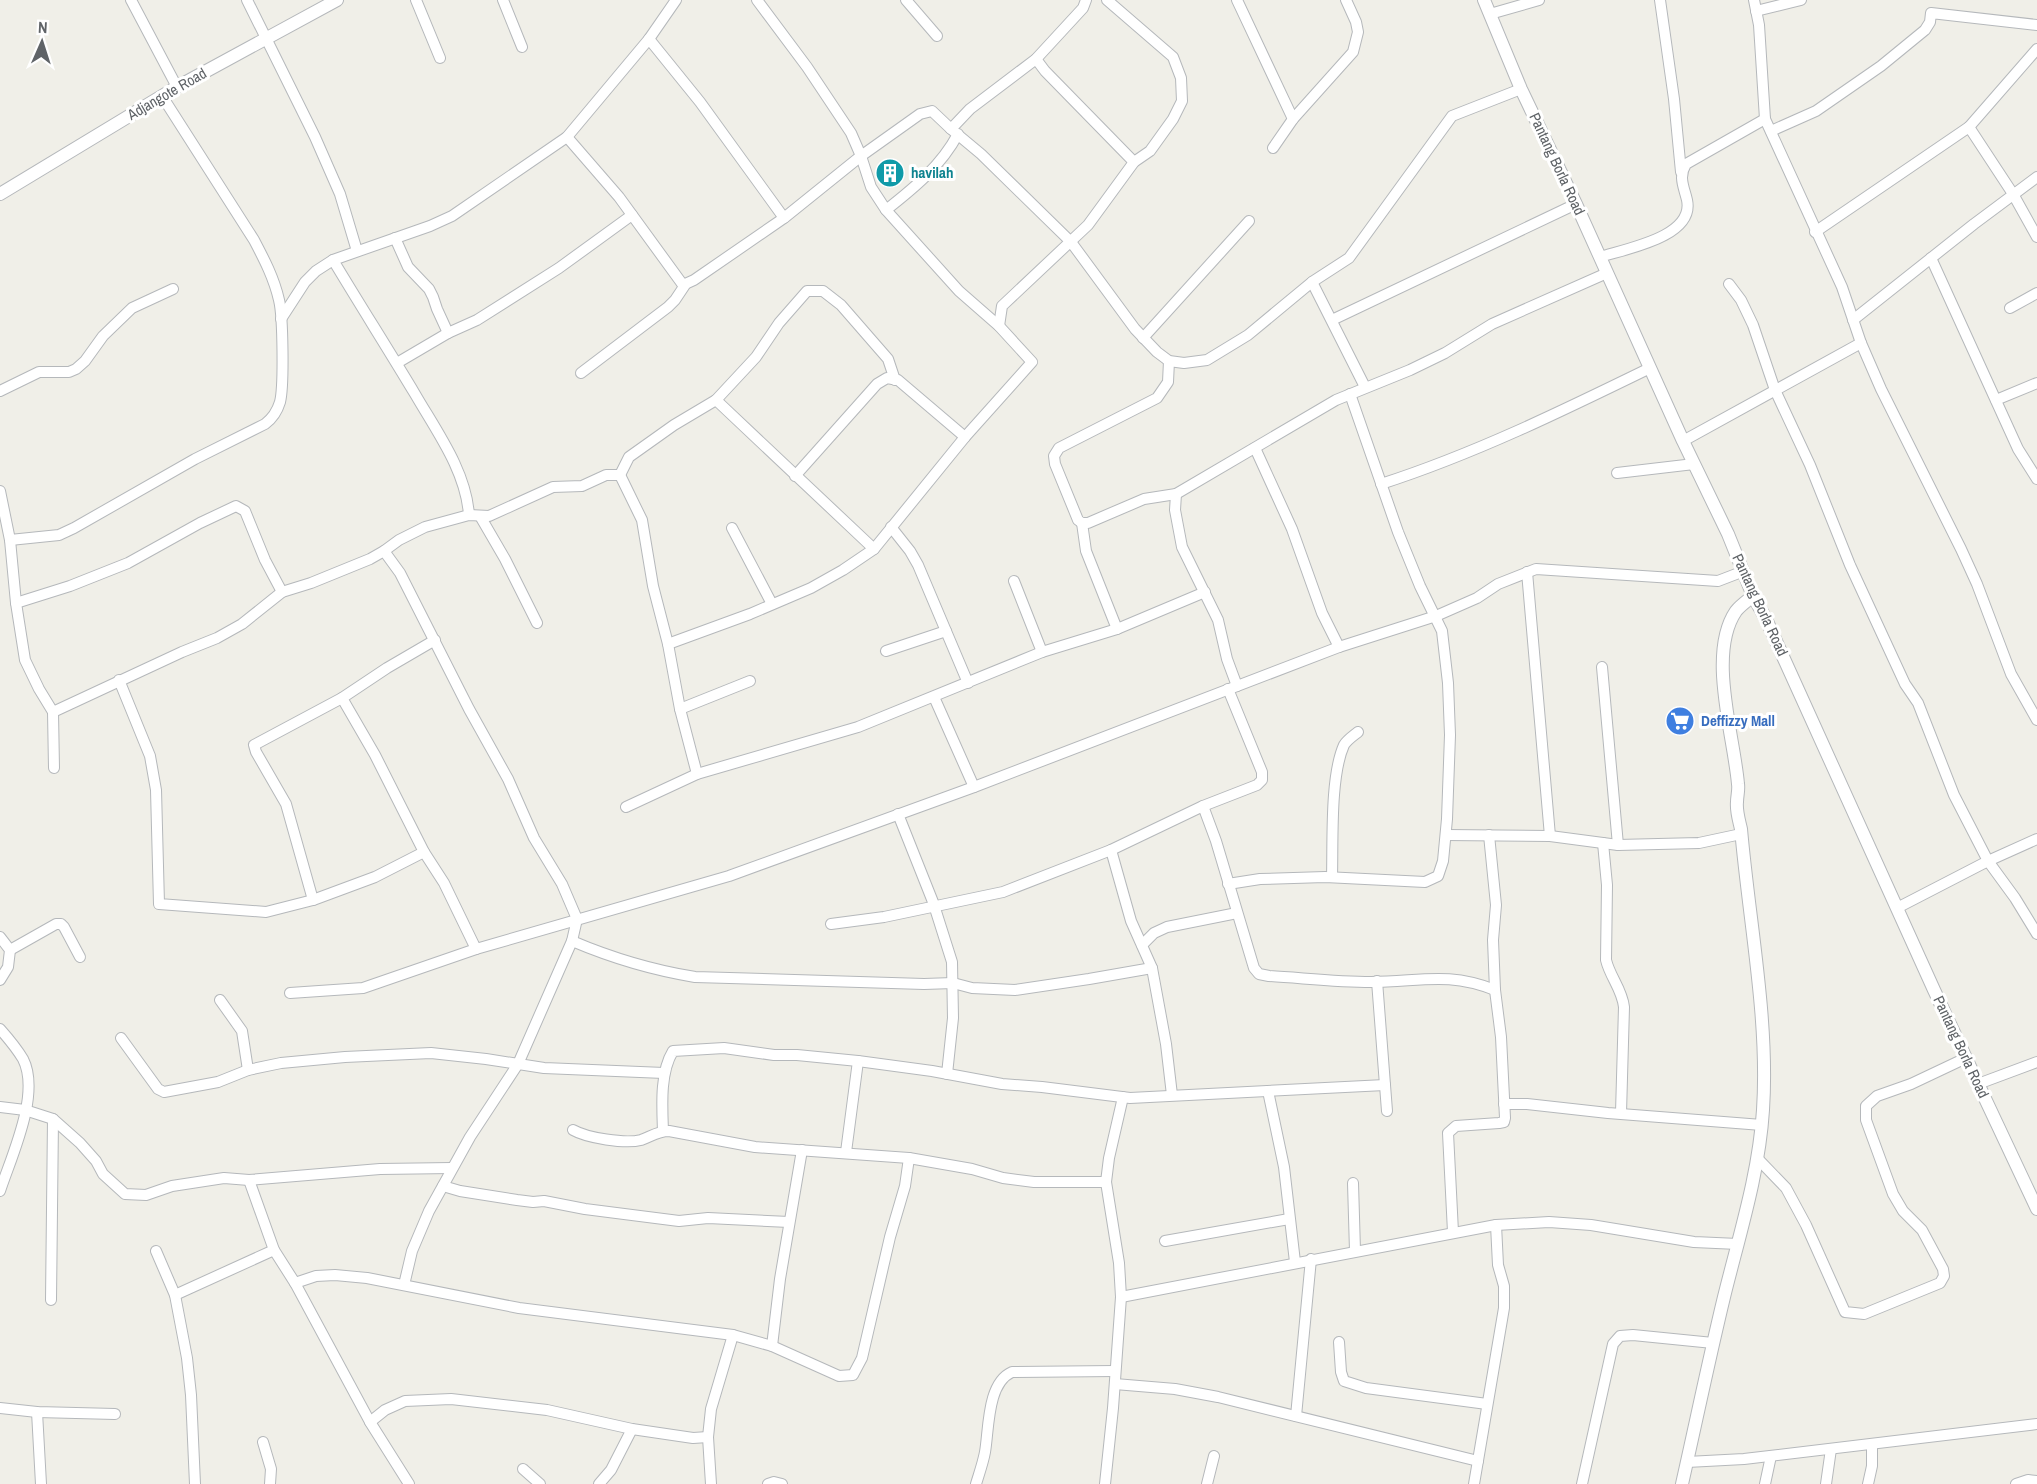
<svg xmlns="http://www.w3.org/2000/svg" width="2037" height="1484" viewBox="0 0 2037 1484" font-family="'Archivo Narrow',sans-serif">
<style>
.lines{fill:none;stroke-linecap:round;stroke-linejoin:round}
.minor-casing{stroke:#b5b8bb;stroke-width:12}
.tertiary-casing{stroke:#b5b8bb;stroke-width:14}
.minor{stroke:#fff;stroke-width:10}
.tertiary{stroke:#fff;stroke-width:12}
.labels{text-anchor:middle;stroke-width:6;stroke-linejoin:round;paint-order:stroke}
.street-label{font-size:15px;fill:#5f6367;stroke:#fff}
.culture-label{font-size:15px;font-weight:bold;fill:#0d838f;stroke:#fff;text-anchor:start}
.shop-label{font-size:15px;font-weight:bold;fill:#366cbe;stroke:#fff;text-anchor:start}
</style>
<rect width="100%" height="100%" fill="#f0efe8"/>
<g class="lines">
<g class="minor-casing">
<g id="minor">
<path d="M131,0l46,87"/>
<path d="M247,0l68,137 25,57 17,57"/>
<path d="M416,0l24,58"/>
<path d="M503,0l19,47"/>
<path d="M906,0l31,36"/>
<path d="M1086,0l-3,8 -47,51 -66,50 -19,20 30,25 90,88 64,87 22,23 12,9 15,2 23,-3 41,-25 64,-53 37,-24 103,-142 69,-27"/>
<path d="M1237,0l56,119"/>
<path d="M1660,0l14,99 7,73"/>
<path d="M1754,0l5,25 6,94 77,168 19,56 20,46 80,160 16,35 34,90 26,46"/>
<path d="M1756,11l45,-11"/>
<path d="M1490,14l49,-14"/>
<path d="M649,39l51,63 84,116"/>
<path d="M1036,59l9,12 89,91"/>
<path d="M1969,127l68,-78"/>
<path d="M1771,131l45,-20 65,-45 44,-36 5,-8 1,-9 106,12"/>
<path d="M567,137l52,60 64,88 11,-5 90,-62 77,-62 59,-42 12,-3 19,18"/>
<path d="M1273,148l20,-29 60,-67 5,-20 -2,-10 -10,-22"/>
<path d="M886,210c28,-22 55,-44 72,-76"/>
<path d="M1815,232l154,-105 44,67 24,43"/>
<path d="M395,238l13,29 21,22 4,8 4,12 11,24 29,-13 82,-52 73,-53"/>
<path d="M1600,257c25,-8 95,-20 87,-57 -3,-13 -9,-23 -1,-36l79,-45"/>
<path d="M1931,258l87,191 19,30"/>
<path d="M333,260c27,45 55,89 82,134 22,38 51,77 54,121"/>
<path d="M1312,282l53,105"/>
<path d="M1729,284l12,16 12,25 22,65 35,75 40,100 55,119 13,19 36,92 34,66 27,37 22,36"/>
<path d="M2010,308l27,-15"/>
<path d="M281,319l24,-37 11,-11 17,-11 97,-34 22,-10 115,-79 82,-98 27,-39"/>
<path d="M1332,320l244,-116"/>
<path d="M1853,320l121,-96 63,-47"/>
<path d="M999,326l3,-20 86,-81 46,-63 16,-11 23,-32 9,-18 -1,-23 -8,-21 -66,-57"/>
<path d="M1143,338l106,-117"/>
<path d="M1169,361l-1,21 -11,16 -98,50 -5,8 1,8 23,56 4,3h6l56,-24 32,-5 160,-94 74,-30 35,-17 47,-29 115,-51"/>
<path d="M397,363l51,-30"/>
<path d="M581,373l87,-66 7,-7 10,-15"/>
<path d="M0,391l39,-19h30l7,-3 9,-8 18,-25 29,-28 41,-19"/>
<path d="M716,400l158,149"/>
<path d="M1996,400l41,-17"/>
<path d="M1683,441l178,-98"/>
<path d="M1255,448l37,81 30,84 17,34"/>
<path d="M1617,473l77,-9"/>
<path d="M620,475l22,45 11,66 15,58 12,65 17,65"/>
<path d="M795,476l82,-92 10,-6 11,2 67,57"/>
<path d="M1381,484c93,-30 181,-73 269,-116"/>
<path d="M0,491l10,49 6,63 9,57 14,29 14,23 1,56"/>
<path d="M1176,494l-1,16 7,37 36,73 9,39 10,27"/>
<path d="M480,516l25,43 32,64"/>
<path d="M1082,523l4,28 31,78"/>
<path d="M891,527l19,24 8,14 50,118"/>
<path d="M732,528l40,76"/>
<path d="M10,540l49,-5 15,-7 121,-69 70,-35c8,-6 12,-12 15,-22 4,-16 3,-86 -1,-102 -5,-22 -15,-41 -25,-60l-92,-144"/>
<path d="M384,551l16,22 69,136 39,70 26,59 28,46 15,35 -5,22 -54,123 -48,73 -41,74 -17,40 -8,34"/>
<path d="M1527,572l23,264"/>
<path d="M1014,581l28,71"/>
<path d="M16,603l54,-17 58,-23 72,-40 36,-17 9,5 20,49 17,32"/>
<path d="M668,644l82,-30 61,-26 32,-18 31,-21 91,-112 67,-75 -33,-36 -40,-35 -73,-81 -15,-23 -10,-31 -10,-23 -44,-66 -50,-67"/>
<path d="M886,651l60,-20"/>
<path d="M1602,667l16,178"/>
<path d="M119,680l31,76 6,34 3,114 107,8 47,-12 62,-23 49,-25"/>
<path d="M934,697l40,90"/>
<path d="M342,698l33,57 49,97 20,31 32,66"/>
<path d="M680,709l70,-28"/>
<path d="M53,712l129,-60 35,-14 25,-14 40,-32 29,-9 59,-24 14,-8 15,-11 26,-13 44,-12 20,1 64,-29 29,-1 24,-11h14l9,-18 45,-32 42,-25 40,-43 23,-34 28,-32h16l18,14 47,54 7,21"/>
<path d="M1203,806l13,35 38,127 5,6 10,2c34,2 68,6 102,6 48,0 76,-11 124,8"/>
<path d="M626,807l71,-33 161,-47 184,-75 75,-23 88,-37"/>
<path d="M898,814l35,88 19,60 1,56 -6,56"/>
<path d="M1446,835l104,1 68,9 81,-2 42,-9"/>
<path d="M1603,843l4,42 -1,75c4,17 16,29 18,47l-3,106"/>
<path d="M1111,850l20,71 21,47 14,76 6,51"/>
<path d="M1332,877c1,-35 -2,-101 12,-132 3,-5 9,-9 14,-13"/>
<path d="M1228,884l32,-5 65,-2 100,5 13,-6 5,-15 4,-42 3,-84 -2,-52 -6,-52 -22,-45 -22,-54 -48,-138"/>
<path d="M313,900l-27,-96 -30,-52 -2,-7 88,-47 45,-30 48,-28"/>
<path d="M1897,908l91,-47 49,-22"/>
<path d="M831,924l53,-7 119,-25 108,-42 92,-44 54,-21 5,-5v-8l-34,-83"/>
<path d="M0,937l10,13 -2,17 -8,13"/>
<path d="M572,941c40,17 80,29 123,36l229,7 29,-1 19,5 43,2 74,-11 63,-11"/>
<path d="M1142,945l12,-12 13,-6 70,-14"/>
<path d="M10,950l46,-26h5l3,3 16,30"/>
<path d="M1377,981l10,130"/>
<path d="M290,993l73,-5 113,-39 253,-73 245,-89 365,-140 97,-31 41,-18 21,-14 38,-15 182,12 26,-10"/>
<path d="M220,1000l22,31 6,39"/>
<path d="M0,1029c8,9 17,20 23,30 18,35 -12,98 -23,132"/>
<path d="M121,1038l37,51 6,3 54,-10 30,-12 33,-7 64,-6 86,-4 55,6 58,9 120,5"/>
<path d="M1978,1084l59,-22"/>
<path d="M1268,1091l16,76 11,95"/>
<path d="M1504,1104h23l81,9 154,12"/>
<path d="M0,1107l25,3 28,9 27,24 16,18 7,13 22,20 21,1 26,-9 52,-8 25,2 131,-11 72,-1"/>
<path d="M573,1130c14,8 52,14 68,10 9,-3 17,-9 28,-9l86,16 154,11 63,11 31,9 31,4h72"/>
<path d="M663,1131c-1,-26 -3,-59 10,-80l51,-3 50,7h23l61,6 74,10 70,13 40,3 88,11 255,-13"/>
<path d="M846,1152l12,-91"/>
<path d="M1758,1159l28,29 20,37 39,87 19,2 76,-31 4,-7 -1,-7 -21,-39 -19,-19 -10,-17 -27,-74v-14l11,-10 34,-12 55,-26"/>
<path d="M249,1180l25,70 21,33 75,139 39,62"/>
<path d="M1353,1183l2,68"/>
<path d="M443,1186l17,5 57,9 16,2 11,-1 41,8 94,12 29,-3 81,4"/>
<path d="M1453,1232l-5,-99 8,-7 43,-3 5,-1 1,-4 -4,-81 -6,-47 -2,-50 3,-35 -7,-70"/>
<path d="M1165,1241l124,-22"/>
<path d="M156,1251l19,44 12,63 4,37 4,89"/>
<path d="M295,1283l21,-7 19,-1 32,3 152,30 214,27 39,11 67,30 14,-1 9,-17 28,-121 15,-51 4,-28"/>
<path d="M175,1295l99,-45"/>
<path d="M1121,1297l375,-72 53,-3 42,3 103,17 44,2"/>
<path d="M51,1300l2,-181"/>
<path d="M1339,1342l2,30 3,9 22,7 121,16"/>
<path d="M772,1346l8,-67 22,-129"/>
<path d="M1115,1384l60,5 43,8 260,64"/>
<path d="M0,1408l37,4 78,2"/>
<path d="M37,1412l4,72"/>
<path d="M1296,1416l15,-157"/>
<path d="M370,1422l15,-12 20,-9 46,-2 96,11 85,19 61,9 15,-1"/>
<path d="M263,1442l8,27 -1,15"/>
<path d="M1687,1462l57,-3 293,-35"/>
<path d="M523,1469l17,15"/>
<path d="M599,1484l12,-14 21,-41"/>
<path d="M711,1484l-3,-47 3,-28 22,-74"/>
<path d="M768,1484l6,-2 8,2"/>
<path d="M976,1484c3,-10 7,-21 9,-32 4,-23 2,-69 27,-80l103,-1"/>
<path d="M1105,1484l8,-76 8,-111 -2,-34 -13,-81 3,-24 14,-61"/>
<path d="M1207,1484l7,-28"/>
<path d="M1474,1484l30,-176v-22l-6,-21 -2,-40"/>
<path d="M1582,1484l31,-140 7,-8 13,-1 80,8"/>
<path d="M1765,1484l6,-28"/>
<path d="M1826,1484l5,-35"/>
<path d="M1868,1484l4,-18v-22"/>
<path d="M2016,1484l12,-4 9,1"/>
</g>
</g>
<g class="tertiary-casing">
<g id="tertiary">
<path d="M1484,0l37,89 55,115 107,237 45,93 25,62 13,23 168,371 103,219"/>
<path d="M0,194l177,-107 160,-87"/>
<path d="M1682,1484c14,-62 27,-125 42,-187 15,-61 35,-123 39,-187 6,-91 -14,-189 -22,-281 -2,-9 -5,-18 -4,-27 0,-6 2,-12 1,-18 -4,-48 -31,-131 -2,-173 5,-6 11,-10 17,-15"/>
</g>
</g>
<use href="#minor" class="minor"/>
<use href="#tertiary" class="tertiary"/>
</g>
<defs>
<g id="building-disc" transform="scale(1.5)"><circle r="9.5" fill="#0f9aa8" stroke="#fff"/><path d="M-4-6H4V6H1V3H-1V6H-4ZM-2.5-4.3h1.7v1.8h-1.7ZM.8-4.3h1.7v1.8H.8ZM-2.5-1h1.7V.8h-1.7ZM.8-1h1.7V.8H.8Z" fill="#fff"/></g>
<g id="supermarket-disc" transform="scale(1.5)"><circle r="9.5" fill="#3f7fe0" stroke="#fff"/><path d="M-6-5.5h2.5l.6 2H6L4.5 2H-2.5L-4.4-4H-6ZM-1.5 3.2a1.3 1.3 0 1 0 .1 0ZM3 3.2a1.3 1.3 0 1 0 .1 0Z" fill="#fff"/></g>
</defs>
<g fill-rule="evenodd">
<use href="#building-disc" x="890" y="173"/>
<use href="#supermarket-disc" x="1680" y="721"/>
</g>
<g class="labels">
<g class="street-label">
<text transform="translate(167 94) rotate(-30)" y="5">Adjangote Road</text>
<text transform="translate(1557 164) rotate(65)" y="5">Pantang Borla Road</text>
<text transform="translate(1760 605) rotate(65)" y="5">Pantang Borla Road</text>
<text transform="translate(1961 1047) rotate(65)" y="5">Pantang Borla Road</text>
</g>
<g class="culture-label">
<text x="911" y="178">havilah</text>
</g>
<g class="shop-label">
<text x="1701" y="726">Deffizzy Mall</text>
</g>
</g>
<g transform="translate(42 42) rotate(3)" stroke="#ffffff" stroke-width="4.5" paint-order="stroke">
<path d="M0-4.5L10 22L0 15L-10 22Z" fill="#5f6367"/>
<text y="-9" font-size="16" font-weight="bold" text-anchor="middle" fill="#5f6367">N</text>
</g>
</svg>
